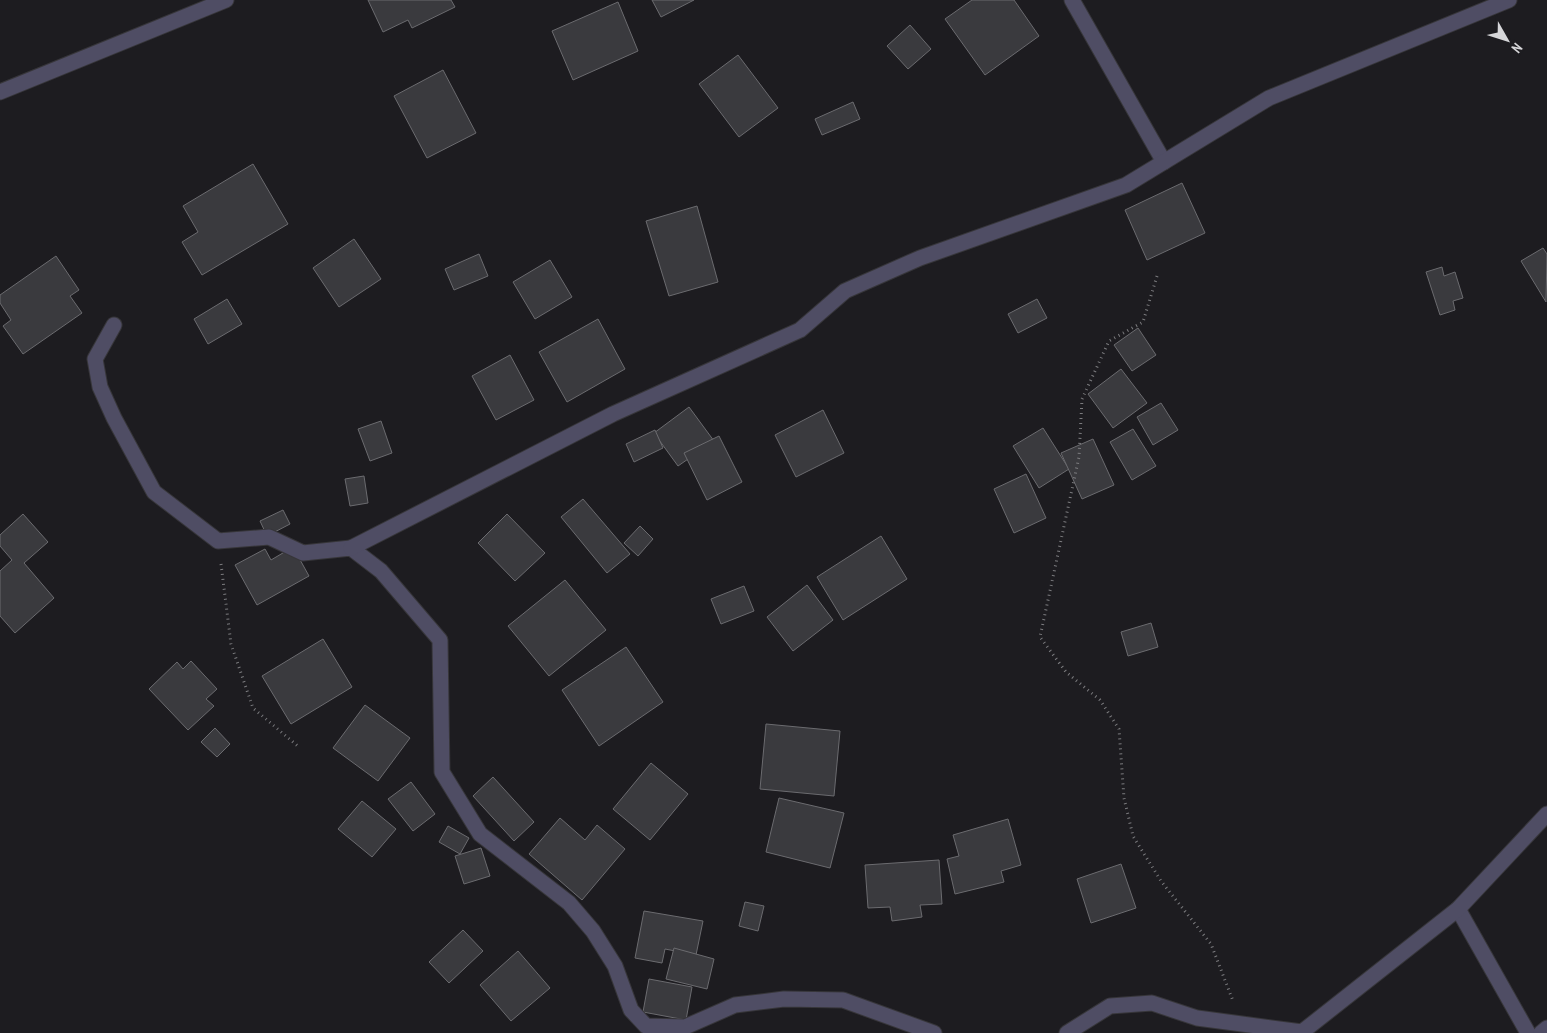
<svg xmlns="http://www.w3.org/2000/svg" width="1547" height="1033" viewBox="0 0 1547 1033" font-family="'PT Sans Narrow',sans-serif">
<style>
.building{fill:#3a3a3e;stroke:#6b6b6f}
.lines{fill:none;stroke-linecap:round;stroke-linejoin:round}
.street-casing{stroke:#37363a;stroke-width:17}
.path{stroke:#7c7c7f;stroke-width:3;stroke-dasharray:1 4;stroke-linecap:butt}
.street{stroke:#4f4d64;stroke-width:15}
</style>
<rect width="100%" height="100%" fill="#1d1c20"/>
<g class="building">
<path d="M368,0h83l4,7 -43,21 -4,-8 -25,12z"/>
<path d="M652,0h42l-33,17z"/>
<path d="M972,0h42l25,36 -54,39 -40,-56z"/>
<path d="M618,2l20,49 -65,29 -21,-49z"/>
<path d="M910,25l21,24 -23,20 -21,-23z"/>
<path d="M738,55l40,53 -39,29 -40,-53z"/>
<path d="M443,70l33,63 -49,25 -33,-62z"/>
<path d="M853,102l7,17 -38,16 -7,-16z"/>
<path d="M253,164l35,60 -86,51 -20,-33 16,-10 -15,-26z"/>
<path d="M1182,183l23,50 -58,27 -22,-50z"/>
<path d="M697,206l21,76 -49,14 -23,-75z"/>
<path d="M354,239l27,40 -42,28 -26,-39z"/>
<path d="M1543,248l4,6 -1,48 -25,-41z"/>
<path d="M479,254l9,22 -34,14 -9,-21z"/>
<path d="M56,256l23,34 -9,6 12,17 -59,41 -20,-28 8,-6 -11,-17v-8z"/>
<path d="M550,260l22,37 -37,22 -22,-37z"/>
<path d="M1442,267l2,9 11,-4 8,26 -10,3 2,9 -15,5 -14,-43z"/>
<path d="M227,299l15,25 -34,20 -14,-25z"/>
<path d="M1037,299l10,19 -29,15 -10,-19z"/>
<path d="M598,319l27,50 -58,33 -28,-50z"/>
<path d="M1138,328l18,27 -24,16 -18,-26z"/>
<path d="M510,355l24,45 -38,20 -24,-44z"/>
<path d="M1121,369l26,34 -34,25 -25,-34z"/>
<path d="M1161,403l17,27 -25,15 -16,-28z"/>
<path d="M689,407l25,34 -36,25 -24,-33z"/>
<path d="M823,410l21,43 -48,24 -21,-42z"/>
<path d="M381,421l11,32 -22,8 -12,-32z"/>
<path d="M1043,428l26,41 -30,19 -26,-42z"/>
<path d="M1133,429l23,37 -24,14 -22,-38z"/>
<path d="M655,430l8,18 -29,14 -8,-18z"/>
<path d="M719,436l23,46 -35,18 -23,-47z"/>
<path d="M1093,439l21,46 -32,14 -21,-46z"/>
<path d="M1026,474l20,44 -32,15 -20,-44z"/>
<path d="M364,476l4,27 -18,3 -5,-27z"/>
<path d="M583,499l47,55 -23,19 -46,-56z"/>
<path d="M283,510l7,14 -23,12 -7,-15z"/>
<path d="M23,514l25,28 -24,21 30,35 -39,35 -15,-17v-45l12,-11 -12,-14v-11z"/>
<path d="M507,514l38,39 -30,28 -37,-38z"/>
<path d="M640,526l13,13 -15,17 -14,-13z"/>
<path d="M881,536l26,43 -64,41 -26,-43z"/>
<path d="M293,547l16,29 -52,29 -22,-40 30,-16 6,11z"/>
<path d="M565,580l41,50 -57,46 -41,-50z"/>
<path d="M807,585l26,35 -40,31 -26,-34z"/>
<path d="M744,586l10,25 -33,13 -10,-25z"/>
<path d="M1151,623l7,24 -30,9 -7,-24z"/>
<path d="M323,639l29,48 -61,37 -29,-48z"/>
<path d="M626,647l37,55 -64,44 -37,-56z"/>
<path d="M191,661l26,28 -11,10 8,7 -26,24 -39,-41 28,-27 6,7z"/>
<path d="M365,705l45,33 -32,43 -45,-33z"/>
<path d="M766,724l74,7 -6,65 -74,-7z"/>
<path d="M215,728l15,16 -13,13 -16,-15z"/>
<path d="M651,763l37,31 -38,46 -37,-31z"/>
<path d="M493,777l41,45 -20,19 -41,-45z"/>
<path d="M411,782l24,32 -22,17 -25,-32z"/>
<path d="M779,798l65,15 -14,55 -64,-16z"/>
<path d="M362,801l34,28 -24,28 -34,-28z"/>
<path d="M560,818l25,22 12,-15 28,24 -43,51 -53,-46z"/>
<path d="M1008,819l13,46 -20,6 3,11 -49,12 -8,-35 12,-3 -6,-21z"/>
<path d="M448,826l21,12 -9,16 -21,-12z"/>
<path d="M481,848l9,28 -26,8 -9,-28z"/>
<path d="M939,860l3,44 -22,1 2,12 -30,4 -2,-14 -22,1 -3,-43z"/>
<path d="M1121,864l15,44 -45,15 -14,-44z"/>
<path d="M745,902l19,4 -6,25 -19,-5z"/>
<path d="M644,911l59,10 -7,34 -31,-6 -3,14 -27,-5z"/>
<path d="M463,930l20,21 -34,32 -20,-21z"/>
<path d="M674,948l40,11 -7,30 -41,-10z"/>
<path d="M518,951l32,37 -39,33 -31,-36z"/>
<path d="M649,979l43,8 -6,33 -43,-8z"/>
</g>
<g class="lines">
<g class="street-casing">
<g id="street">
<path d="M1072,0l92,162"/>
<path d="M0,92l226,-92"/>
<path d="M114,325l-19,34 5,28 14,31 40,74 64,49 51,-4 34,16 48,-5 30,23 59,69 2,132 38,62 89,69 24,28 22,35 16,44 15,16 39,1 50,-22 49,-6 59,1 91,33"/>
<path d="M351,548l262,-134 187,-84 45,-39 75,-33 206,-73 143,-87 240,-98"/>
<path d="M1458,909l70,124"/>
<path d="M1067,1033l43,-27 42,-3 45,15 105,14 156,-123 89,-95"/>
<path d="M1541,1033l6,-5"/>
</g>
</g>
<g class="path">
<path d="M1157,276l-14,46 -34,19 -27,58 -3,58 -39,180 26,35 34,28 19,29 5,69 9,38 28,45 50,63 22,57"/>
<path d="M221,564l10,80 22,64 47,40"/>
</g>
<use href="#street" class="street"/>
</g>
<g transform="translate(1507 40) rotate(129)" stroke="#1d1c20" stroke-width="4" paint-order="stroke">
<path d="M0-4L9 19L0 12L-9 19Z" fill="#d6d6d9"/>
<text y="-8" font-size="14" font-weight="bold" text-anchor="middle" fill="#d6d6d9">N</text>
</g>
</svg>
